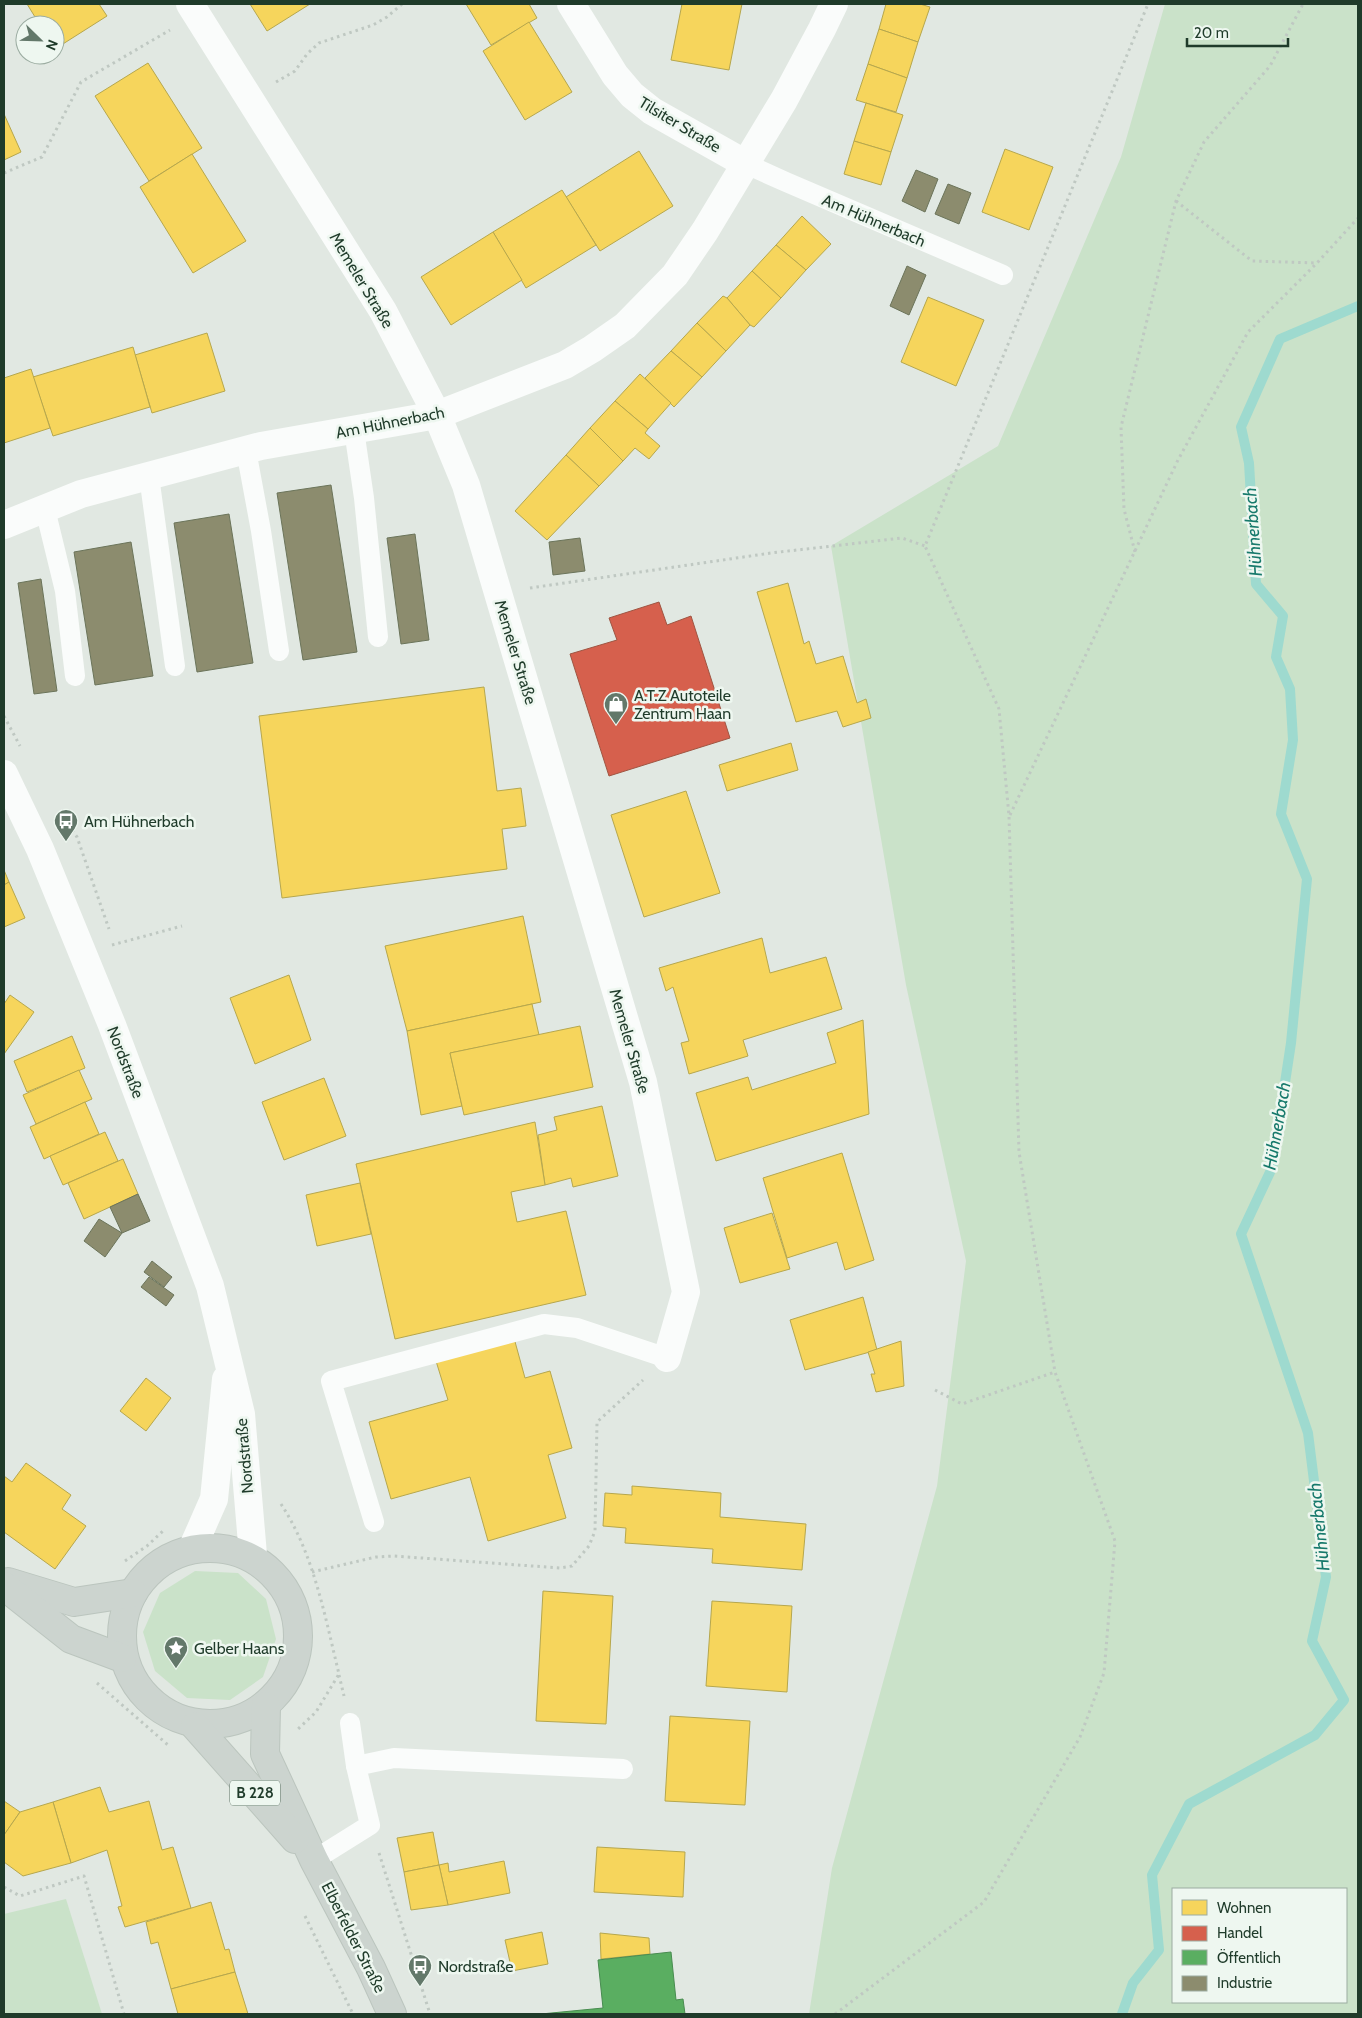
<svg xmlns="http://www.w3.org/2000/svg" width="1362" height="2018" viewBox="0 0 1362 2018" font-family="Cabin,sans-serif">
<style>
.green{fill:#cae2c9;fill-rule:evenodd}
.homes{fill:#f6d55c;stroke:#b6a74d}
.shops{fill:#d6604d;stroke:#9f5542}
.public{fill:#5aae61;stroke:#488c50}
.industry{fill:#8c8c6e;stroke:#6b745a}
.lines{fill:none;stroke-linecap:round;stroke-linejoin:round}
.stream{stroke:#9edacf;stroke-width:10}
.primary-casing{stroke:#bbc5be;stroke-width:30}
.path{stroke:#bfc8c2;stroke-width:3;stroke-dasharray:2.5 4;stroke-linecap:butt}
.service{stroke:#fafcfb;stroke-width:20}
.minor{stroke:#fafcfb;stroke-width:28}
.tertiary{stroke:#fafcfb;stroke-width:28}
.primary{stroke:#ccd4cf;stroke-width:28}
.labels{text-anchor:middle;stroke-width:5;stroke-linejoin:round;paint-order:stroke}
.shield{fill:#eef7f0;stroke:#5d7365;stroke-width:1}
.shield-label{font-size:15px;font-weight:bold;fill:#1f3b2a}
.street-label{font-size:16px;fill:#1f3b2a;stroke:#eef7f0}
.poi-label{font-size:16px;fill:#1f3b2a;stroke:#eef7f0;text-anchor:start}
.water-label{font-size:18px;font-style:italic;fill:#16796b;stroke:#eef7f0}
</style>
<rect width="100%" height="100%" fill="#e1e8e2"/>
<g class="green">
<path d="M1165,4h193v2010h-549l23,-146 105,-382 29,-225 -60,-276 -75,-439 167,-100 123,-289zM1173,1889h173v113h-173z"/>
<path d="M195,1571l43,2 28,26 10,40 -13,38 -33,23 -43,-2 -32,-27 -12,-39 17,-39z"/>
<path d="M66,1899l36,115h-98v-100z"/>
</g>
<g class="homes">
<path d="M27,4h72l8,12 -52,33v-24h-15z"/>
<path d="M250,4h60l-43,27z"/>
<path d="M466,4h63l8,14 -46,27z"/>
<path d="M682,4h60l-13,66 -58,-10z"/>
<path d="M886,4h34l10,3 -12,35 -39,-13z"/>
<path d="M529,22l43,70 -47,28 -42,-69z"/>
<path d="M879,29l39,13 -11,36 -39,-14z"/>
<path d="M148,63l54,85 -53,33 -54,-85z"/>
<path d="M868,64l39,14 -11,34 -40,-12z"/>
<path d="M866,103l37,12 -12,37 -37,-11z"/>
<path d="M4,114l17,38 -17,8z"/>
<path d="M854,141l37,11 -10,33 -37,-11z"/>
<path d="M1005,149l48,18 -24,63 -47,-18z"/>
<path d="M639,151l34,55 -73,45 -34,-54z"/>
<path d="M192,154l54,87 -53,32 -53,-86z"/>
<path d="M562,190l34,55 -70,43 -33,-56z"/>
<path d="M802,216l29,28 -25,26 -30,-25z"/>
<path d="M493,232l29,48 -71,45 -30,-48z"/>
<path d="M776,245l30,25 -25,28 -29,-27z"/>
<path d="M752,271l29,27 -27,29 -4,-2 -23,-27z"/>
<path d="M723,296l4,2 23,27 -24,26 -29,-28z"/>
<path d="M928,297l56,23 -28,66 -55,-24z"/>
<path d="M697,323l29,28 -24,26 -31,-26z"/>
<path d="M207,333l18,58 -73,22 -17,-58z"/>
<path d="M133,347l17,60 -97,29 -20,-59z"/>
<path d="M671,351l31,26 -28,30 -29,-29z"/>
<path d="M31,369l19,59 -46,15v-65z"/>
<path d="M640,374l31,29 -23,26 -33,-28z"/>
<path d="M615,401l33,28 -3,4 15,13 -11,13 -14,-11 -12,13 -33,-33z"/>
<path d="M590,428l33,33 -24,25 -33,-31z"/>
<path d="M566,455l33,31 -52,54 -32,-29z"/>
<path d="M788,583l16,61 5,-3 7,23 27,-8 14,47 9,-4 5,19 -28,9 -6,-16 -41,11 -39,-130z"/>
<path d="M484,687l13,104 24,-3 5,38 -24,3 5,40 -225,29 -23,-182z"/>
<path d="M791,743l7,27 -71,21 -8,-26z"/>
<path d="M686,791l34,102 -76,24 -33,-102z"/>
<path d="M4,870l5,12 -5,3z"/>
<path d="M9,882l16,36 -21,9v-42z"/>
<path d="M523,916l18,86 -134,29 -22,-85z"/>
<path d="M762,938l8,35 56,-16 16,52 -99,31 5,16 -59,18 -8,-31 8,-2 -16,-54 -7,4 -7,-23z"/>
<path d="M289,975l22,65 -56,24 -25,-66z"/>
<path d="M10,995l24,17 -30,42v-50z"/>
<path d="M532,1004l7,31 -89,18 12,53 -41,9 -14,-84z"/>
<path d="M863,1020l6,94 -153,47 -20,-68 52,-16 4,13 84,-27 -9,-30z"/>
<path d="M580,1026l13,61 -129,28 -14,-62z"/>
<path d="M72,1036l13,32 -58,24 -13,-31z"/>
<path d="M79,1070l13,29 -56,25 -13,-29z"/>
<path d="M324,1078l22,58 -62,24 -22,-58z"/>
<path d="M85,1102l14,32 -55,25 -14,-32z"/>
<path d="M602,1106l16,70 -45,11 -2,-9 -26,7 -7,-50 19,-5 -3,-13z"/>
<path d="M535,1122l10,63 -34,7 6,30 49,-11 20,84 -191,44 -39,-175z"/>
<path d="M105,1132l13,29 -55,24 -13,-29z"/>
<path d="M842,1153l32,107 -29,10 -8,-28 -50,16 -24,-80z"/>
<path d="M123,1159l15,35 -54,25 -16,-36z"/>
<path d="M360,1183l11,51 -54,12 -11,-51z"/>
<path d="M772,1213l18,56 -50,14 -16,-55z"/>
<path d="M863,1297l14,53 -72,20 -15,-50z"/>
<path d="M514,1338l11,40 25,-7 22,77 -24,7 18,63 -78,23 -18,-64 -79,22 -22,-77 79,-22 -12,-39z"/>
<path d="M901,1341l3,45 -28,6 -5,-18h4l-7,-22z"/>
<path d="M146,1378l25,20 -25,33 -26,-20z"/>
<path d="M26,1463l45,32 -9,14 24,17 -31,43 -51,-37v-56l8,6z"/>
<path d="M632,1486l89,7 -1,24 86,7 -4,46 -90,-7 1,-14 -88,-6 1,-15 -23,-2 2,-33 27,2z"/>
<path d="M543,1591l70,5 -7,128 -70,-3z"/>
<path d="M712,1601l80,5 -5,86 -81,-6z"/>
<path d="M670,1716l80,5 -5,84 -80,-4z"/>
<path d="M100,1787l9,25 40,-11 13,49 11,-3 18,61 -66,19 -7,-20 4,-1 -15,-56 -36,13 -18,-61z"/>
<path d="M4,1801l16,11 -16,23z"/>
<path d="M53,1802l18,61 -48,13 -19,-14v-27l16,-23z"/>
<path d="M433,1832l6,33 -35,7 -7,-34z"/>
<path d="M597,1847l88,5 -2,45 -89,-5z"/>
<path d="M504,1861l6,32 -62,12 -9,-40 9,-2 1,9z"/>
<path d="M439,1865l9,40 -37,5 -7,-38z"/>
<path d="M211,1902l14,48 4,-1 6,23 -64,17 -13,-47 -7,2 -5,-22z"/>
<path d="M542,1932l6,32 -36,7 -7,-31z"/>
<path d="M600,1933l49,5 1,16 -49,5z"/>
<path d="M235,1972l13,42h-70l-7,-25z"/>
</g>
<path class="shops" d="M659,602l8,23 24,-9 39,122 -121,38 -39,-122 47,-14 -8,-22z"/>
<path class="public" d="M671,1952l5,48 7,-1 2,15h-144l62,-6 -5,-48z"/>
<g class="industry">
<path d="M916,170l22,9 -13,33 -23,-11z"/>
<path d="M948,184l23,9 -12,31 -24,-10z"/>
<path d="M907,266l19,9 -17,40 -19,-9z"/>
<path d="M331,485l26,167 -54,8 -26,-167z"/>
<path d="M229,514l24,149 -56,9 -23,-149z"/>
<path d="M415,534l14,106 -28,4 -14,-106z"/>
<path d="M580,538l5,33 -32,4 -4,-33z"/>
<path d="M131,542l22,134 -58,9 -21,-133z"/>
<path d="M41,579l16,112 -23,3 -16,-111z"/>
<path d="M138,1194l12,27 -28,12 -12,-26z"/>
<path d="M99,1219l23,14 -17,24 -21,-16z"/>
<path d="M152,1261l20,16 -8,10 -20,-15z"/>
<path d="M149,1277l25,18 -8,11 -25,-19z"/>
</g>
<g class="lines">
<path class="stream" d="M1122,2014l11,-31 26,-33 -7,-75 37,-71 126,-69 29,-35 -32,-59 14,-64 -18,-144 -67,-199 31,-66 19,-125 16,-164 -26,-65 12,-74 -3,-51 -14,-32 7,-41 -27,-32 -7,-121 -8,-36 39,-88 78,-33"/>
<g class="primary-casing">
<g id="primary">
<circle cx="210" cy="1636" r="88"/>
<path d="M8,1582l66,20 59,-9"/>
<path d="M4,1586l67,53 51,19"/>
<path d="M266,1706l-1,48 49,106 57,108 21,46"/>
<path d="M195,1726l100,113"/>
</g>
</g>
<g class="path">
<path d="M276,82l19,-11 12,-17 12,-11 54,-18 14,-8 15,-13"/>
<path d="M4,173l38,-16 39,-75 89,-52"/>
<path d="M1176,201l76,60 65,2"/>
<path d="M1135,552l-11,-43 -3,-82 55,-226 28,-59 66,-76 33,-62"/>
<path d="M530,588l241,-35 131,-15 23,8"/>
<path d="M4,716l16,30"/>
<path d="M1010,815l168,-355 70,-128 69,-69 41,-45"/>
<path d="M64,820l13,17 32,92"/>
<path d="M112,945l70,-19"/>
<path d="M935,1390l27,14 93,-32"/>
<path d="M281,1504c33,50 44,113 58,170l-23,38 -19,18"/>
<path d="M125,1561l22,-15 18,-17"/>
<path d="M312,1572l64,-15 18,-1 166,12 12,-2 17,-20 6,-15 2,-109 46,-42"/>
<path d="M339,1675l5,21"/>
<path d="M97,1683l71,62"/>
<path d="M379,1853l51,161"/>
<path d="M4,1887l16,9 64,-20 40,138"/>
<path d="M305,1916l48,98"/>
<path d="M835,2014l149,-112 96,-165 24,-64 11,-132 -60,-169 -36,-220 -10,-336 -10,-107 -74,-163 223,-542"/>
</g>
<g class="service">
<path d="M746,164l40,18 217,93"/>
<path d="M354,430l10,68 14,139"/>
<path d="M246,450l15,81 18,120"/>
<path d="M149,476l26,190"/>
<path d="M45,509l20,82 10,85"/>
<path d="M374,1522l-43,-141 213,-57 33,4 90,30"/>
<path d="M356,1766l38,-8 229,11"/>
<path d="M314,1860l56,-35 -14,-59 -6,-43"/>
</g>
<g class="minor">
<path d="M190,4l193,307 54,104 29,70 177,597 43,210 -19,66"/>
<path d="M571,4l44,71 17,20 20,16 94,53"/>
<path d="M4,525l77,-31 180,-48 176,-31 128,-50 27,-16 33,-23 50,-51 30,-44 79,-131 38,-71 12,-25"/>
</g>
<g class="tertiary">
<path d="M4,774l36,75 72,176 98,261 31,128 12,141"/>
<path d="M192,1549l22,-50 12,-120"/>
</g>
<use href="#primary" class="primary"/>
</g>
<defs>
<g id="shop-pin" transform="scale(1.25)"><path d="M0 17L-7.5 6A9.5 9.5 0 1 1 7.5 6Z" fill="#63786a" stroke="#eef7f0"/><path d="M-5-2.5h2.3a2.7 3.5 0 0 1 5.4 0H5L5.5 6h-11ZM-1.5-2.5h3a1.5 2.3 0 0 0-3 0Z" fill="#fff"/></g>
<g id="bus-pin" transform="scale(1.25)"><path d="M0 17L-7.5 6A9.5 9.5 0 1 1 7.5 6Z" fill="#63786a" stroke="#eef7f0"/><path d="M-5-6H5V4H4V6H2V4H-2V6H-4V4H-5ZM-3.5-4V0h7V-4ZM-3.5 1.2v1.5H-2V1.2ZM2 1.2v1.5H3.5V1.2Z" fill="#fff"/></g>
<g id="sight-pin" transform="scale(1.25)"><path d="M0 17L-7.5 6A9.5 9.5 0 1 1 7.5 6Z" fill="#63786a" stroke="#eef7f0"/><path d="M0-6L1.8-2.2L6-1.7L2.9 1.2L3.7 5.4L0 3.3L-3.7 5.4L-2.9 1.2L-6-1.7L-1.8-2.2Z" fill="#fff"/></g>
</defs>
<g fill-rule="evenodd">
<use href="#shop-pin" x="616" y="704"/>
<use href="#bus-pin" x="66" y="821"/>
<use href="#sight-pin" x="176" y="1648"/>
<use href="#bus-pin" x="420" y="1966"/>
</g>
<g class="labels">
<rect class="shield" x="230" y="1780.5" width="50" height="25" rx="4"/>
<g class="shield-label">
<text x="255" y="1798">B 228</text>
</g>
<g class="street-label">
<text transform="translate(680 124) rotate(31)" y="6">Tilsiter Straße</text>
<text transform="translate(874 220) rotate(23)" y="6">Am Hühnerbach</text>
<text transform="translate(362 280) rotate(59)" y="6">Memeler Straße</text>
<text transform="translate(390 422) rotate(-11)" y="6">Am Hühnerbach</text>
<text transform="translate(516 652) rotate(73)" y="6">Memeler Straße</text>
<text transform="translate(630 1041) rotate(74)" y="6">Memeler Straße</text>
<text transform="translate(126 1062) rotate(69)" y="6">Nordstraße</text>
<text transform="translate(244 1456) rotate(-95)" y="6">Nordstraße</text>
<text transform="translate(354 1937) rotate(63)" y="6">Elberfelder Straße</text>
</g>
<g class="poi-label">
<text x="634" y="701">A.T.Z Autoteile<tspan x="634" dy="18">Zentrum Haan</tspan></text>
<text x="84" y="827">Am Hühnerbach</text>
<text x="194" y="1654">Gelber Haans</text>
<text x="438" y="1972">Nordstraße</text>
</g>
<g class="water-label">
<text transform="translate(1253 532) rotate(-94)" y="6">Hühnerbach</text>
<text transform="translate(1277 1126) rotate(-80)" y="6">Hühnerbach</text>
<text transform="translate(1319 1527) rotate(-96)" y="6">Hühnerbach</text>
</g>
</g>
<rect width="1362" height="2018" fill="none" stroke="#1f3b2a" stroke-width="10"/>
<rect x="1172" y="1888" width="175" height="115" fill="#eef7f0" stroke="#9baca1"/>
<rect x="1182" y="1900" width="25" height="15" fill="#f6d55c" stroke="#9baca1"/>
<text x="1217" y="1913" font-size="15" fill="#1f3b2a">Wohnen</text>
<rect x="1182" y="1926" width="25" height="15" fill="#d6604d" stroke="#9baca1"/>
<text x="1217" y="1938" font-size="15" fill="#1f3b2a">Handel</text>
<rect x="1182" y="1950" width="25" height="15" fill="#5aae61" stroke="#9baca1"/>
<text x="1217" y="1963" font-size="15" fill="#1f3b2a">Öffentlich</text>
<rect x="1182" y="1976" width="25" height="15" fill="#8c8c6e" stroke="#9baca1"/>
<text x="1217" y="1988" font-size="15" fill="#1f3b2a">Industrie</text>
<g transform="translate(40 40) rotate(113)"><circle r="24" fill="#eef7f0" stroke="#9baca1"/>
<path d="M0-4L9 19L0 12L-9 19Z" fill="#63786a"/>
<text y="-8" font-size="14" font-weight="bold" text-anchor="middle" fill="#1f3b2a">N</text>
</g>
<path d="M1187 38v8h101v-8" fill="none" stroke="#1f3b2a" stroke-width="2.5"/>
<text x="1194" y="38" font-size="15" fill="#1f3b2a" stroke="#eef7f0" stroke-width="4" paint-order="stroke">20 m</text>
</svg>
